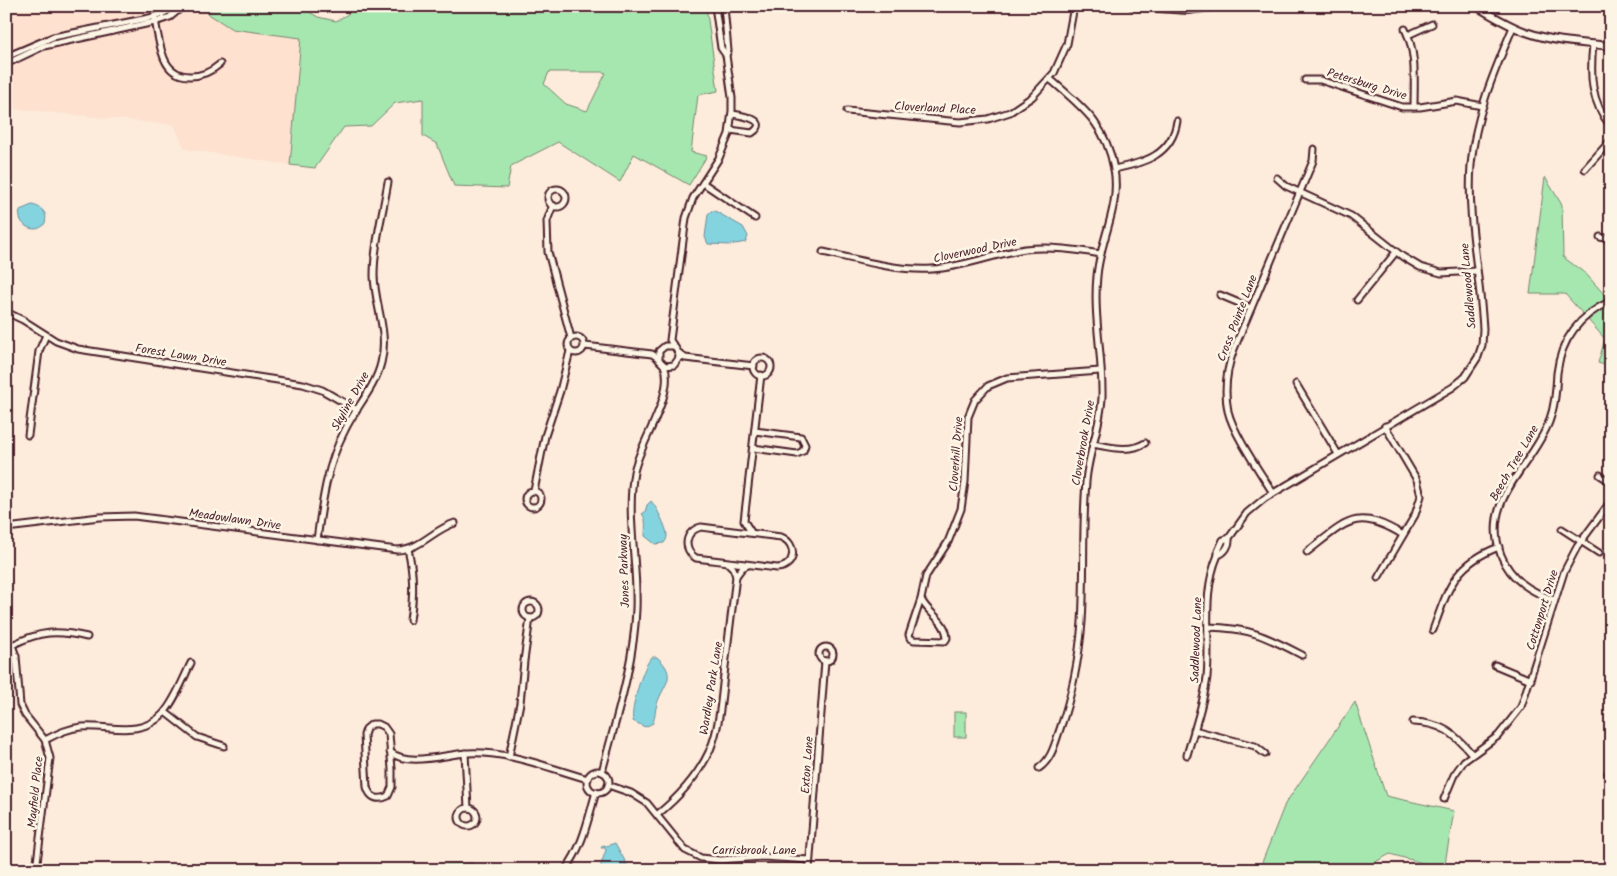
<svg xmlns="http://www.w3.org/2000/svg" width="1617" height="876" viewBox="0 0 1617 876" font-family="Kalam,sans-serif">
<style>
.built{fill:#fee1cf}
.green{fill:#a6e7b0;stroke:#78836e;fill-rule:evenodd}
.water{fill:#84d4e0;stroke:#6d8c98}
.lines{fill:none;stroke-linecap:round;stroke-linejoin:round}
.minor-casing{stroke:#4a1f2b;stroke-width:9}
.major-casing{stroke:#4a1f2b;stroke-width:10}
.minor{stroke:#fcf5e5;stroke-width:5}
.major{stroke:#fcf5e5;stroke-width:6}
.labels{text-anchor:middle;stroke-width:5;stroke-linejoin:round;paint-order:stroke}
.street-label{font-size:12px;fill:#4a1f2b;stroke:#fcf5e5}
</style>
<rect width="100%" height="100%" fill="#fdecdb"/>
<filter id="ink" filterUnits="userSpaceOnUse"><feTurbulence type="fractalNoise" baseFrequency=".02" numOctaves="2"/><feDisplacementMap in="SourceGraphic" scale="10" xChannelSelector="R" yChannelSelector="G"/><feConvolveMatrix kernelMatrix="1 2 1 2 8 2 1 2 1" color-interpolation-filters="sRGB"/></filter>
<g filter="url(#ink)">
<path class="built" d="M6,6h191l35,23 69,9 -11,127 -105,-16 -11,-24 -168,-17z"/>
<g class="green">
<path d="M218,6h81l19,11 18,4 12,-7 3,-8 34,2 1,-2h320l12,85 -20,4 -7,57 16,4 -18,29 -55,-31 -14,28 -62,-40 -47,24 -4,22 -53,-2 -17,-42 -14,-8v-37l-28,4 -24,23 -27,1 -29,41 -25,-3 11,-127 -69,-9 -25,-16zM549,72h53l4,1 -19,38 -21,-7 -22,-20z"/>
<path d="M1545,177l17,28 1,52 23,17 25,28v65l-13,-4 7,-24 -40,-45h-35z"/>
<path d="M1355,702l31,94 68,15 -10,58 -54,-15 -13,7 -9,9h-109l26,-66z"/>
<rect x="954" y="712" width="12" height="25"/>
<path d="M473,863l3,7h-55l1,-5z"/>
</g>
<g class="water">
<path d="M32,205c10,2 16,8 13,18 -8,13 -29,3 -25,-13z"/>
<path d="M711,211h4l28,16 5,9 -2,6 -16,3 -22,-1 -3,-7 3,-23z"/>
<path d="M651,501c5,5 16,27 16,34 0,4 -1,5 -3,8l-9,1 -10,-8c0,-8 2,-17 -3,-22l3,-2 2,-7z"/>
<path d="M652,657h5c22,20 6,27 0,47 -2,6 -2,13 -4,19l-8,4 -12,-6c-3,-11 10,-56 19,-64z"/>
<path d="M615,843l15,27h-31l7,-20 -1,-2h-4l2,-3 4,1z"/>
</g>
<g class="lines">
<g class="minor-casing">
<g id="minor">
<path d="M715,6l6,42 5,7"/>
<path d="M155,19c2,13 4,27 9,39 10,25 39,21 56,6"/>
<path d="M1405,29c12,24 9,53 9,78"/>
<path d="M1408,35l24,-11"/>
<path d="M1593,44c-3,30 -3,58 18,82"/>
<path d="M6,57l47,-20 96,-19 15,-5 11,-7"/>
<path d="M6,64l38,-18 111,-24 15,-5 13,-11"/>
<path d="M1305,80h15l82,27h18l37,-6 25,5"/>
<path d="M847,111l113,11 28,-3 22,-7 22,-15 22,-24 13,-29 7,-38"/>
<path d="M730,130l22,3c20,-13 -12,-18 -20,-19"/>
<path d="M1114,169c30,-6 58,-14 63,-48"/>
<path d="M1585,169l26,-29"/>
<path d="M1277,178l9,8 65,30 52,41 17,10 21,6 36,-2"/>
<path d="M703,183l52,35"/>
<circle cx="557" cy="198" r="9"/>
<path d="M553,205l-6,16 1,31 23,86"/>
<path d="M1600,237l11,2"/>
<path d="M823,252c36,8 73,19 109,17 32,-2 62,-15 93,-20 26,-3 51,1 76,5"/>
<path d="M1220,295l31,13"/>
<path d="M1357,300l39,-48"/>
<path d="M6,312l17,8 33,21 22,8 225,35 19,6 35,20"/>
<circle cx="576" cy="345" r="8"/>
<path d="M585,346l67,8 6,4"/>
<path d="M673,346h-8l-6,5v9l6,6 9,-1 5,-7c0,-8 -6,-12 -9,-18l16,-122 7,-20 26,-40 10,-24 3,-23v-13l-6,-43 2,-4 -4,-45"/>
<path d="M679,353l6,5 69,8"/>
<circle cx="762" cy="367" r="9"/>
<path d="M1296,384l42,70"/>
<path d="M28,435l11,-84 7,-16"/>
<path d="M1092,444c18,3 37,9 53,-1"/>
<path d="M753,448l44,6 6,-3 2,-6 -4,-8 -46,-6"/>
<path d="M1600,475l11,7"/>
<circle cx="533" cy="499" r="8"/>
<path d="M534,491l11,-55 15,-45 10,-40"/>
<path d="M1273,493c-13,-21 -40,-60 -45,-82 -4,-20 -1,-43 6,-62l79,-188 1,-12"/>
<path d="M701,527l80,10c17,7 15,30 -4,31l-81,-10c-14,-9 -11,-27 5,-31z"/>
<path d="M6,528l94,-11 34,-1 263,34c25,-1 35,-20 58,-27"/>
<path d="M1562,529l37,24"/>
<path d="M751,532l-7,-11 17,-146"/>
<path d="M1229,538c1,7 -4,15 -11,17v-4l5,-11 6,-2 18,-25 18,-15 188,-111 12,-10 13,-20 4,-12 1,-16c-3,-55 -16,-109 -12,-164 4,-49 23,-93 42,-138"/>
<path d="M317,540c5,-37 10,-76 28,-110 11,-23 30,-42 36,-67 8,-30 -6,-57 -7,-87 0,-31 9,-64 14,-94"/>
<path d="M408,549c6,24 6,46 2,71"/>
<path d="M1307,552c39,-30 49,-46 96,-17"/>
<path d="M728,563l5,5 3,8"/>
<path d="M1378,578l37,-63 6,-19 -4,-16 -32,-54"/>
<path d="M921,599c7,15 25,21 26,39l-2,3 -31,-1 -4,-2 -1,-3 12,-36 5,-23 22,-34 13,-33 4,-27 3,-65 7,-17 13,-14 19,-8 93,-7"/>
<path d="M1554,600c-24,-9 -43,-20 -53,-45 -21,-55 30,-87 48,-133 6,-16 7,-32 8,-49 4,-34 23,-58 54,-72"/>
<circle cx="531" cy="610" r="8"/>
<path d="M1208,627c42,1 57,9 94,28"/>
<path d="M1433,630c15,-41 21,-66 66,-83"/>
<path d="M6,638l6,7 4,11 4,49 5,10 20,25 5,18 -14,112"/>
<path d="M12,645c28,-14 45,-15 75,-8"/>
<circle cx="826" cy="654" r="7"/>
<path d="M1495,665l36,15"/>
<path d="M165,712l32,25 27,9"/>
<path d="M1413,722c29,1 41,11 59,32"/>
<path d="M372,724h6l6,3 5,7 3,35v18l-4,9c-10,5 -18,2 -21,-9l-3,-52 2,-6z"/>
<path d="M1194,730l61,16 10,8"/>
<path d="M45,740c12,-6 23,-12 37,-13 28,-2 58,11 81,-13 12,-13 20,-35 28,-51"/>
<path d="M390,752c18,15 56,2 78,1 41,-2 81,15 120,26"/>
<path d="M465,753l3,55"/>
<path d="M1187,755c7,-25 17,-52 20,-78 4,-41 -6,-83 11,-122"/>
<path d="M509,757l11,-54 4,-42 6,-43"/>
<path d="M1039,768c13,-9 16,-25 21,-39 12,-34 19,-70 22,-107 3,-46 0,-93 4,-140 2,-29 15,-56 16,-85 1,-40 -9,-81 -5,-121 3,-37 24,-69 17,-107 -8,-45 -32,-62 -64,-90"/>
<circle cx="598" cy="782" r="11"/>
<path d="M602,772c14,-54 32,-107 34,-163 2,-45 -10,-92 -2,-137 6,-30 42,-79 30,-107"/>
<path d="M1608,773l3,4"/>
<path d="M608,785l23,8 16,10 38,47 16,8 19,2 43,-3 46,3"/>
<path d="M1444,799l10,-24 10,-14 34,-25 23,-29 43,-135 13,-25 34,-46"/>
<circle cx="468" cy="817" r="9"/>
<path d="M658,814c22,-18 40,-38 52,-64 10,-24 11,-50 14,-75 4,-33 8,-66 12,-99l6,-8 6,-3"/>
<path d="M565,870c18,-23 23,-51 31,-78"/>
<path d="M809,870l16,-209"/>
<path d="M976,870v-1"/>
</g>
</g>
<g class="major-casing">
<g id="major">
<path d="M1132,6l55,4 34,-4"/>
<path d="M1476,6c17,10 34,21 53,27 26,9 54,10 82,13"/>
</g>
</g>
<use href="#minor" class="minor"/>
<use href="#major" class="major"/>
</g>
</g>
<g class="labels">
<g class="street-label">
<text transform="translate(1367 84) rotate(17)" y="4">Petersburg Drive</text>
<text transform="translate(935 108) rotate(3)" y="4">Cloverland Place</text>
<text transform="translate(975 250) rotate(-12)" y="4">Cloverwood Drive</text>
<text transform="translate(1468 286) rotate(-95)" y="4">Saddlewood Lane</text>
<text transform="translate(1237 318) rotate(-69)" y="4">Cross Pointe Lane</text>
<text transform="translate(181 355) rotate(9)" y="4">Forest Lawn Drive</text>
<text transform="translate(350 401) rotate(-61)" y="4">Skyline Drive</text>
<text transform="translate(1083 443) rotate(-80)" y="4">Cloverbrook Drive</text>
<text transform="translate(956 454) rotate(-86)" y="4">Cloverhill Drive</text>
<text transform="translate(1514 463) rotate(-60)" y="4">Beech Tree Lane</text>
<text transform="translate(235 519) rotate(8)" y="4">Meadowlawn Drive</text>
<text transform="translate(624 571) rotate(-92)" y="4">Jones Parkway</text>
<text transform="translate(1542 610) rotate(-73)" y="4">Cottonport Drive</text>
<text transform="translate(1196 640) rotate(-88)" y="4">Saddlewood Lane</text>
<text transform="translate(711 688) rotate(-81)" y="4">Wardley Park Lane</text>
<text transform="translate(807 765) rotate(-86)" y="4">Exton Lane</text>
<text transform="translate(35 792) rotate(-84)" y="4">Mayfield Place</text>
<text x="754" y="854">Carrisbrook Lane</text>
</g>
</g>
<rect width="1617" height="876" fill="none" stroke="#fcf5e5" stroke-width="25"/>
<rect x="12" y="12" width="1592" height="851" fill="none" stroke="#4a1f2b" stroke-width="2" filter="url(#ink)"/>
</svg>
